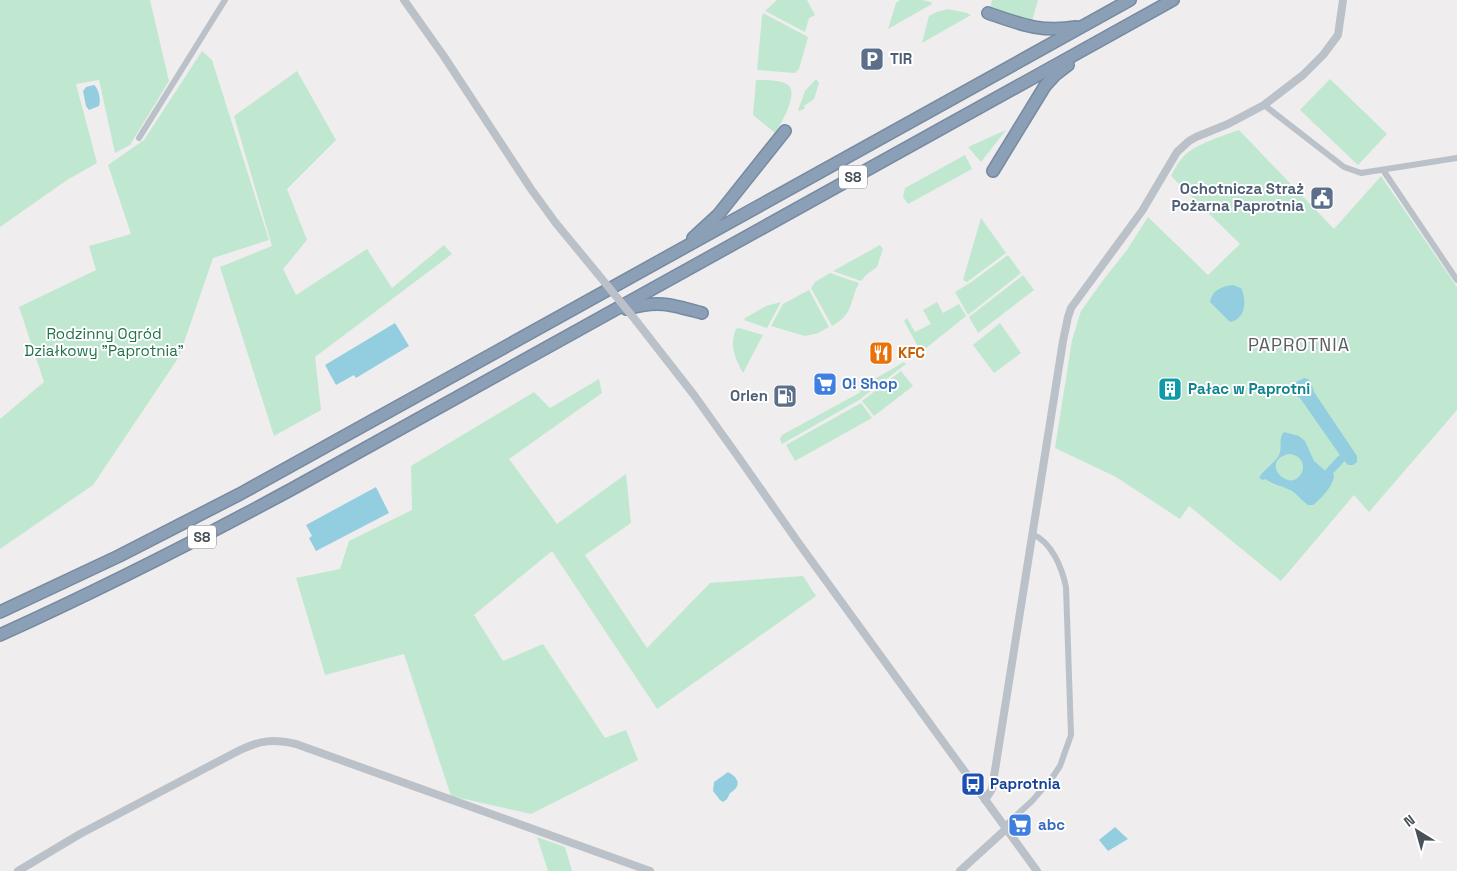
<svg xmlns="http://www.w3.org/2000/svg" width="1457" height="871" viewBox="0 0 1457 871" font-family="'Space Grotesk',sans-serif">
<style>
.green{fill:#c0e8d1}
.water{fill:#93cee0;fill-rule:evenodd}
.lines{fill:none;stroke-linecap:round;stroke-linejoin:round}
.canal{stroke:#93cee0;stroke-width:8}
.motorway-casing{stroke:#768aa2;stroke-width:14}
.minor{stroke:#bac1c8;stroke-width:6}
.tertiary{stroke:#bac1c8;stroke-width:8}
.motorway{stroke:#8b9fb6;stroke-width:11}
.tertiary-bridge{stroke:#bac1c8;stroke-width:8}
.labels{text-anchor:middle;stroke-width:4;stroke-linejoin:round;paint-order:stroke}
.shield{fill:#fff;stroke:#7f848a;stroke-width:1}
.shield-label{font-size:14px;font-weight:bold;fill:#485058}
.service-label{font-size:15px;font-weight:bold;fill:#4e5e75;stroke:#fff;text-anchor:end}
.park-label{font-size:15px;fill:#22704b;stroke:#fff}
.food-label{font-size:15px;font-weight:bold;fill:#c56008;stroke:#fff;text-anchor:start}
.shop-label{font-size:15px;font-weight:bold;fill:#366cbe;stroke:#fff;text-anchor:start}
.culture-label{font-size:15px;font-weight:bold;fill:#0d838f;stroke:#fff;text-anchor:start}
.transit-label{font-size:15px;font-weight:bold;fill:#164399;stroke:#fff;text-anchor:start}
.quarter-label{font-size:18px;letter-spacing:1px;fill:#5b5d61;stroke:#fff}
</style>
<rect width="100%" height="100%" fill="#efeded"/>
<g class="green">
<path d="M0,0h150l19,81 -39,64 -15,8 -16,-73 -23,4 21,79 -30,17 -67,47z"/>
<path d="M777,0h30l8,15 -6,3 -4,14 -40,-21z"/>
<path d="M900,0h22l9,2 1,2 -44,25 8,-26z"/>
<path d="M992,0h46l-6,21 -42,-12z"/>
<path d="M948,9l19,4 4,2 -49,28 7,-27 8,-4z"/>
<path d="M763,13l45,24 -9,32 -4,4 -38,-3 5,-53z"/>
<path d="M202,51l10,9 57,180 -56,18 -34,99 -86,128 -93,64v-130l44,-37 -25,-75 77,-37 -7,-24 42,-12 -23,-69 36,-25z"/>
<path d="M297,71l39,69 -49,49 20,51 -24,29 13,26 71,-46 25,39 52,-43 8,9 -137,103 6,53 -47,26 -54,-169 52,-21 -38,-130z"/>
<path d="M816,79l3,4 -5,16 -10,7 1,2 -5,3 -2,-1 7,-19z"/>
<path d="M1330,79l57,55 -29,31 -58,-55z"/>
<path d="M756,80c8,0 27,0 32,5 11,8 -7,39 -13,48l-22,-18z"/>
<path d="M1006,130l-25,32 -13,-15z"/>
<path d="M1239,130l95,99 47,-53 76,111v123l-88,102 -15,-17 -73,86 -92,-75 -9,13 -64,-42 -61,-29 17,-108 9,-29 23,-32 23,-29 21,-33 60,58 32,-31 -69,-68c4,-8 9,-17 16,-23 15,-11 35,-17 52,-23z"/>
<path d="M965,155l7,14 -64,35 -5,-7 2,-9z"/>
<path d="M981,218l25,35 -39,29 -4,-2z"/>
<path d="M880,245l3,4 -6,18 -11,8 -5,6 -28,-10z"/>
<path d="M1008,255l13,18 -53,42 -13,-23 15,-9z"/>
<path d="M830,273l29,10c-10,19 -5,31 -27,43l-21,-38 4,-6z"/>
<path d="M1023,275l11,15 -56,43 -9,-16z"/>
<path d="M809,290l20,37 -11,6 -13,3 -34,-10 12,-22z"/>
<path d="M781,302l-14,26 -23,-8 1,-2 21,-12z"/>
<path d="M937,302l6,11 16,-9 7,12 -45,36 -17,-31 3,-3 8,14 16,-8 -8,-14z"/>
<path d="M1000,323l21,30 -27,20 -21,-28z"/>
<path d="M739,328l24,7 -20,38c-8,-15 -14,-27 -7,-44z"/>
<path d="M904,362l2,2 -47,36 -77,44 -2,-5 2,-4 77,-42 7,-9z"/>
<path d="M901,371l12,15 -39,30 -12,-15z"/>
<path d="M599,379l3,14 -93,66 48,65 69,-50 5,49 -46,32 62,93 63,-65 93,-7 13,20 -159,113 -105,-158 -78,64 29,46 40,-17 62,94 21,-8 12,30 -107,54 -80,-18 -47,-142 -79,21 -29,-97 44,-9 9,-28 63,-31 -1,-44 123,-74 16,16z"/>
<path d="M861,403l11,15 -77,43 -9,-16z"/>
<path d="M537,837l28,10 7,24h-24z"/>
</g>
<g class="water">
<path d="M94,85c5,4 7,15 5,21l-10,4 -3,-4 -3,-15 3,-4z"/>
<path d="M1233,285l8,3c6,12 5,31 -11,34l-20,-20c2,-12 12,-16 23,-17z"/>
<path d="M395,323l14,23 -53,32 -2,-3 -18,10 -11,-20z"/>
<path d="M1304,378l4,1 3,3 3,10 43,64v6l-4,3h-5l-6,-7 -42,-60 -9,-5v-6l5,-5z"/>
<path d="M1284,432l15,4 6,5 9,20 14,12h4l2,2c0,10 -13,24 -21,30h-5c-6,-4 -10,-10 -16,-14 -8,-5 -20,-6 -26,-12l-3,1 -4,-2c5,-10 18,-15 21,-26 2,-8 -2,-13 4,-20zM1288,454c10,0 18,8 14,18 -11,24 -44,-10 -14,-18z"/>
<path d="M376,487l13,26 -73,38 -7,-13 3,-2 -6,-11z"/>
<path d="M728,772c11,6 14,14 2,21l-3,6 -4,3 -3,-2 -7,-9 1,-9z"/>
<path d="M1115,827l13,12 -20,12 -9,-11z"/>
</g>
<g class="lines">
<path class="canal" d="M1328,473l14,-15"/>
<g class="motorway-casing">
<g id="motorway">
<path d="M988,13c32,11 53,20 88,14"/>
<path d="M993,171l52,-85 10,-11 13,-10"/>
<path d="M693,238l25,-23 67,-84"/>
<path d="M626,309c32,-9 44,-5 76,4"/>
<path d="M0,612l119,-56 121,-62 890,-494"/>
<path d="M0,635c99,-45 196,-94 292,-146l881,-489"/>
</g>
</g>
<g class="minor">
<path d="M1264,105l80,62 17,6 96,-15"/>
<path d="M139,138l86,-138"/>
<path d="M1383,170l74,110"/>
<path d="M1006,829l2,-6 24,-22 20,-23 8,-12 11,-31 -5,-148c-4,-19 -14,-45 -34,-53"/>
</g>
<g class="tertiary">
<path d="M404,0l39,55 88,134 24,33 42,51"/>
<path d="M637,322l57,73 45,63 61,87 237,326"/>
<path d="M985,800l7,-11 71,-448 5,-24 3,-9 71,-97 35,-59 12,-11 7,-4 32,-13 36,-19 39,-30 20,-20 15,-20 5,-35"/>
<path d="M18,871l62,-37 160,-84c21,-10 33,-11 56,-6l354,127"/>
<path d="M960,871l46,-42"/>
</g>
<use href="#motorway" class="motorway"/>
<path class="tertiary-bridge" d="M597,273l40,49"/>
</g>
<defs>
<g id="parking-square" transform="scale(1.25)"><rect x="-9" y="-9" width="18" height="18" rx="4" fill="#5c6f8a" stroke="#fff"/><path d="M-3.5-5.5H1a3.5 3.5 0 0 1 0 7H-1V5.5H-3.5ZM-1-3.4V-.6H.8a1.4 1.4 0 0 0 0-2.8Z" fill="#fff"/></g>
<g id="civic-square" transform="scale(1.25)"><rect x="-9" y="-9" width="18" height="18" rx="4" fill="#5c6f8a" stroke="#fff"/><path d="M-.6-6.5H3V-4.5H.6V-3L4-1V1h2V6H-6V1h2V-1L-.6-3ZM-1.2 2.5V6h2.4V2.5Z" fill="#fff"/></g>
<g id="restaurant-square" transform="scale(1.25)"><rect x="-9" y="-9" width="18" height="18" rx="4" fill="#e8710a" stroke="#fff"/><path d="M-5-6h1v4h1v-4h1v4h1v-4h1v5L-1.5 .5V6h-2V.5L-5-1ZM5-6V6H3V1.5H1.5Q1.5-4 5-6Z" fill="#fff"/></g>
<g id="supermarket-square" transform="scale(1.25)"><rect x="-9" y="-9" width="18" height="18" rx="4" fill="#3f7fe0" stroke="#fff"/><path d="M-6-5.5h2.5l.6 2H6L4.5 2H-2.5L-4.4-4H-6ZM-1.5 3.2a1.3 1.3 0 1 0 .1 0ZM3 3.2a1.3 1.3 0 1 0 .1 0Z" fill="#fff"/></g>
<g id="building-square" transform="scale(1.25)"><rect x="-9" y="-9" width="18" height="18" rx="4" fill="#0f9aa8" stroke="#fff"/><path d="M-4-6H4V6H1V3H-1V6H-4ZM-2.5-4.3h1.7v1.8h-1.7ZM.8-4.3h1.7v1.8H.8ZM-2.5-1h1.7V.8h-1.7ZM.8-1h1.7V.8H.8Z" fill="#fff"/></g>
<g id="fuel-square" transform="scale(1.25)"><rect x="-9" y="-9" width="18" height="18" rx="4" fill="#5c6f8a" stroke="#fff"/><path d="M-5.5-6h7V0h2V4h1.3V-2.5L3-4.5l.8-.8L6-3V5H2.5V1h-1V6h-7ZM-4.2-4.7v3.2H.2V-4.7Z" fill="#fff"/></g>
<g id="bus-square" transform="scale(1.25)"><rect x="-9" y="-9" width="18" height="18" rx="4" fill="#1a4fb4" stroke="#fff"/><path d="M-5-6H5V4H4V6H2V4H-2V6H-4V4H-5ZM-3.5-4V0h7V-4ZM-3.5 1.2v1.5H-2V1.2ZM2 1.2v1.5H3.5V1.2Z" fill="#fff"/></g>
</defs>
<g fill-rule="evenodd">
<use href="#parking-square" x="872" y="59"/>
<use href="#civic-square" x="1322" y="198"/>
<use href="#restaurant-square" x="881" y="353"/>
<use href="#supermarket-square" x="825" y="384"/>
<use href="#building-square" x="1170" y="389"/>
<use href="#fuel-square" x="785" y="396"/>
<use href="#bus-square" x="973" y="784"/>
<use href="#supermarket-square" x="1020" y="825"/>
</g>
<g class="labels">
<g class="shield">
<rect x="839" y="165.5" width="28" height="23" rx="4"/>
<rect x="188" y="525.5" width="28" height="23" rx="4"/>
</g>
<g class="shield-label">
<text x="853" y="182">S8</text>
<text x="202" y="542">S8</text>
</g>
<g class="service-label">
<text x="890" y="64" text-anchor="start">TIR</text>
<text x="1304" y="194">Ochotnicza Straż<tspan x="1304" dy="17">Pożarna Paprotnia</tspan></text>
<text x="768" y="401">Orlen</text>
</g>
<g class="park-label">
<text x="104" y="339">Rodzinny Ogród<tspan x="104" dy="17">Działkowy "Paprotnia"</tspan></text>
</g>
<g class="food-label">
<text x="898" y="358">KFC</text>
</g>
<g class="shop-label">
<text x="842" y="389">O! Shop</text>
<text x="1038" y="830">abc</text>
</g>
<g class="culture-label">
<text x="1188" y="394">Pałac w Paprotni</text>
</g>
<g class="transit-label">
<text x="990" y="789">Paprotnia</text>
</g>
<g class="quarter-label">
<text x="1299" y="351">PAPROTNIA</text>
</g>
</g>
<g transform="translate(1417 831) rotate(323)" stroke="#ffffff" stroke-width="4" paint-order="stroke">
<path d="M0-4L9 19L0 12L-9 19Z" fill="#485058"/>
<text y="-8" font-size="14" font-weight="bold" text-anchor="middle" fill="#485058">N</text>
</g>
</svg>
